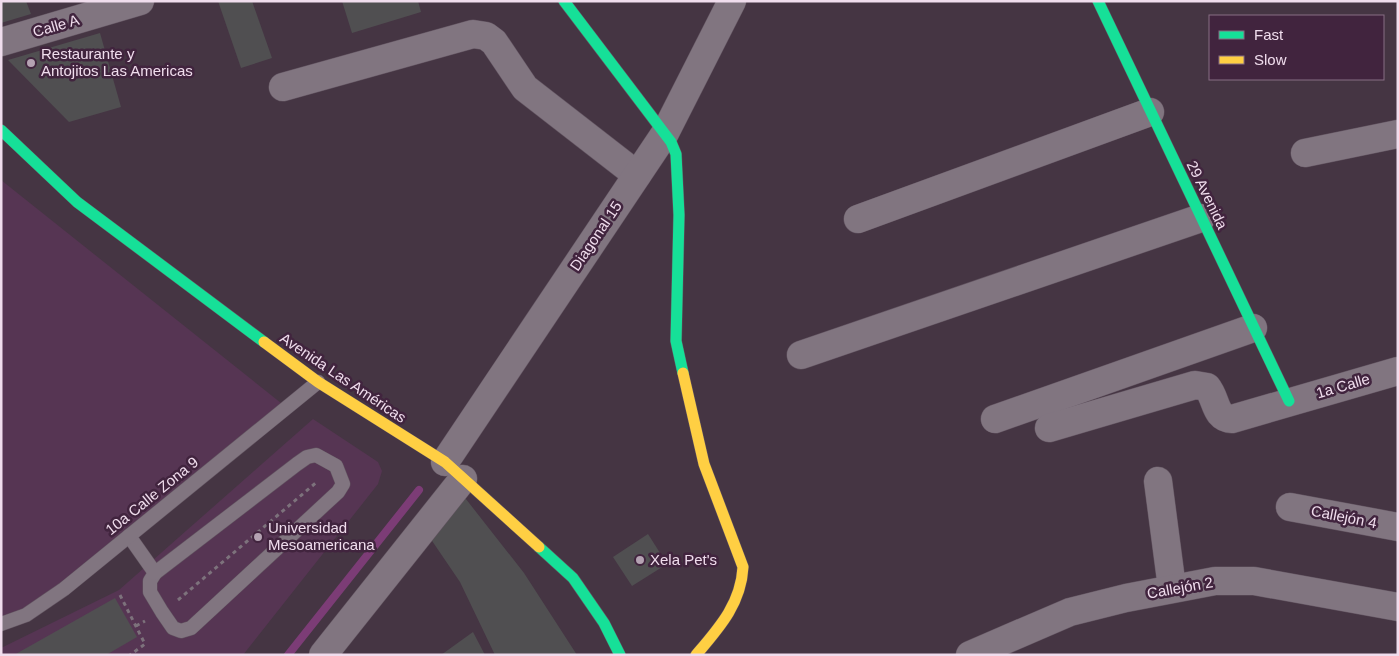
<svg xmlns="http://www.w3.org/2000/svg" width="1399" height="656" viewBox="0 0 1399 656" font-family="Arial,sans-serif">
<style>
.built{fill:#563553}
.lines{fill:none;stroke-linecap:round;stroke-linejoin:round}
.stream{stroke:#7c3c76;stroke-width:8}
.building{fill:#504f51}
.lane-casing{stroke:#625460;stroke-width:15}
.street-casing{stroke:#625460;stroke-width:29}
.fast-casing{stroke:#625460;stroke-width:12}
.slow-casing{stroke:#625460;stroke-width:12}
.path{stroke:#7d727c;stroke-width:3;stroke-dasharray:4 4;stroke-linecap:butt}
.lane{stroke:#817580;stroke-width:14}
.street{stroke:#817580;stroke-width:28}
.fast{stroke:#16e098;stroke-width:11}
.slow{stroke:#ffcf43;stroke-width:11}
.poi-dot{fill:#b4a2b2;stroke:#41243e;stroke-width:2}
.labels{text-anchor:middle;stroke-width:5;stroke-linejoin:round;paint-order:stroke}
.street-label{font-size:15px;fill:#f0dded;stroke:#41243e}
.poi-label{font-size:15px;fill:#f0dded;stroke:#41243e;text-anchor:start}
</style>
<rect width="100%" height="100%" fill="#453543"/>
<g class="built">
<path d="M1,180l285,227 -260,208 -25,7z"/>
<path d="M313,419l65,43 4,9 -4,13 -135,171h-242v-7l118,-58z"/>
</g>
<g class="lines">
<path class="stream" d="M288,655l131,-165"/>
</g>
<g class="building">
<path d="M1,1h25l5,13 -30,9z"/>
<path d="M218,1h34l20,57 -31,10z"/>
<path d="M342,1h76l3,11 -69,21z"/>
<path d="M100,33l21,74 -52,15 -61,-62z"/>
<path d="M462,494l62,79 53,82h-82l-35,-73 -34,-50z"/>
<path d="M648,534l19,30 -35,22 -19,-29z"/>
<path d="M115,598l22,39 -31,18h-92z"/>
<path d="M473,632l12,23h-44z"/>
</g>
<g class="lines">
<g class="lane-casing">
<g id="lane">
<path d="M316,455l20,11 7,18 -5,8 -147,136 -10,3 -8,-3 -11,-16 -12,-20v-11l5,-8 142,-109 10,-7z"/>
<path d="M129,536l26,37"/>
<path d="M1,624l25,-9 38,-26 254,-207"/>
</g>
</g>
<g class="street-casing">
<g id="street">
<path d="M1,42l139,-41"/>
<path d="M283,87l190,-53 13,2 8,6 31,46 112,87"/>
<path d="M1305,153l93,-19"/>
<path d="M858,219l292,-107"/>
<path d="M801,355l400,-137"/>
<path d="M995,419l258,-91"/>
<path d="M1049,428l146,-43 12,2c10,12 7,31 25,32l166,-48"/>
<path d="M445,462l219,-327 68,-134"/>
<path d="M1158,481l14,107"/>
<path d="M1290,507l108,20"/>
<path d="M323,655l140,-176"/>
<path d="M970,655l100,-43 56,-14 89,-17h39l144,26"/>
</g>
</g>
<g class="fast-casing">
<g id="fast">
<path d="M564,1l107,141 5,12 3,61 -3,126 7,32"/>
<path d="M1098,1l191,400"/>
<path d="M1,130l76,72 187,140"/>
<path d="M539,547l34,31 31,45 16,32"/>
</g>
</g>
<g class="slow-casing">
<g id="slow">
<path d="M264,342l54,40 127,80 94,85"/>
<path d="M683,373l21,91 39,103c-2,37 -24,61 -47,88"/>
</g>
</g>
<g class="path">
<path d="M120,595l25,49 -15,11"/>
<path d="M178,600l140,-119"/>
<path d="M136,626l9,-5"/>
</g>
<use href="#lane" class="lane"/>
<use href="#street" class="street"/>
<use href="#fast" class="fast"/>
<use href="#slow" class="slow"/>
</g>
<g class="poi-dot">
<circle cx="31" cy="63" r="5"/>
<circle cx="258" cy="537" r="5"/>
<circle cx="640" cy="560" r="5"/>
</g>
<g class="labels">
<g class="street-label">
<text transform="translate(56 26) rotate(-16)" y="5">Calle A</text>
<text transform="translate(1207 195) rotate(64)" y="5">29 Avenida</text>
<text transform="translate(596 236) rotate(-56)" y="5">Diagonal 15</text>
<text transform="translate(343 378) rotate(34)" y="5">Avenida Las Américas</text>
<text transform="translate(1343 386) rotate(-16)" y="5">1a Calle</text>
<text transform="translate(152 496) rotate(-39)" y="5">10a Calle Zona 9</text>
<text transform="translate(1344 517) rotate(11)" y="5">Callejón 4</text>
<text transform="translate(1180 588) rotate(-10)" y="5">Callejón 2</text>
</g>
<g class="poi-label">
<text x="41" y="59">Restaurante y<tspan x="41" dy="17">Antojitos Las Americas</tspan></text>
<text x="268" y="533">Universidad<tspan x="268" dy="17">Mesoamericana</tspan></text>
<text x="650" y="565">Xela Pet's</text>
</g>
</g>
<rect width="1399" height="656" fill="none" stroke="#f0dded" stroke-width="5"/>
<rect x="1209" y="15" width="175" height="65" fill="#41243e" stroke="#876e84"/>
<rect x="1219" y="31" width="25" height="8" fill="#16e098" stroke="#876e84"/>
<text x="1254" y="40" font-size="15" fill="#f0dded">Fast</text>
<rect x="1219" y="56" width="25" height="8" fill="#ffcf43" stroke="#876e84"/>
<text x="1254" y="65" font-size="15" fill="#f0dded">Slow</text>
</svg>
